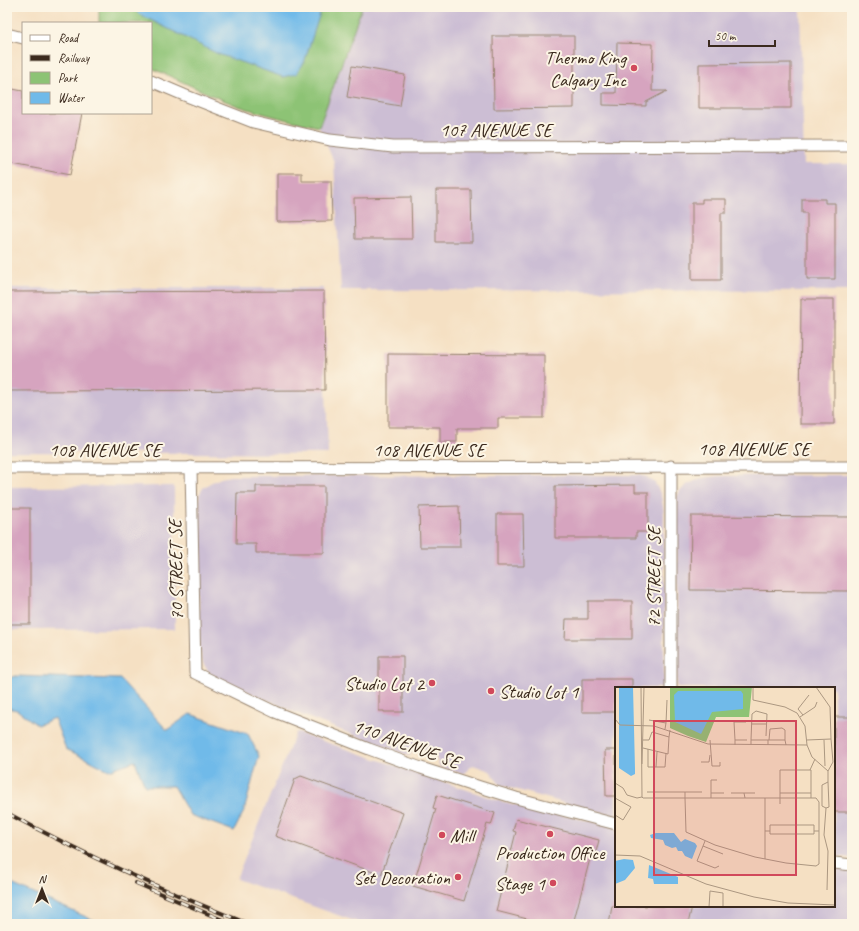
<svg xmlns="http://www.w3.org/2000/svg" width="859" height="931" viewBox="0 0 859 931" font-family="Caveat,sans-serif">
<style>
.industrial{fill:#ccbed4}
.green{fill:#8dc375;stroke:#64764a}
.water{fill:#70bae9;stroke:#567284}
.building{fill:#d6a4bf}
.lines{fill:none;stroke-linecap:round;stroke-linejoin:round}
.minor-casing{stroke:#988570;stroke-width:13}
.minor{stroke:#fff;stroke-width:11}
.rail-casing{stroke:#3b2a1e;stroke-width:4}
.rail{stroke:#fcf5e5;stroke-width:2.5;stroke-dasharray:8;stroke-linecap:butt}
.poi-dot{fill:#d1495b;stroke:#fcf5e5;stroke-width:1.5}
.labels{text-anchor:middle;stroke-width:4;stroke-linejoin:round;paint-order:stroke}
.poi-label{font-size:19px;fill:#3b2a1e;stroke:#fcf5e5;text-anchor:end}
.street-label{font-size:19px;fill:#3b2a1e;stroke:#fcf5e5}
.inset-road{fill:none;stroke:#ab9781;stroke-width:1}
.view{fill:#d1495b;fill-opacity:0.15;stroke:#d1495b;stroke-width:2}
.inset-edge{fill:none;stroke:#3b2a1e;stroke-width:2}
</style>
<rect width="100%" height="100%" fill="#fcf5e5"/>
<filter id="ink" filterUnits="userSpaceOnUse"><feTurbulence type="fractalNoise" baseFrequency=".025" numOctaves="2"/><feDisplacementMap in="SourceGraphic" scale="8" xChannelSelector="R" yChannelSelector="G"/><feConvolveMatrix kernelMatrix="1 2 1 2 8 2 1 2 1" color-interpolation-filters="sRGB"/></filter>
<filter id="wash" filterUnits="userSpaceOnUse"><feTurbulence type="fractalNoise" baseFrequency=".012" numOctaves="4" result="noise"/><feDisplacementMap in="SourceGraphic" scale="16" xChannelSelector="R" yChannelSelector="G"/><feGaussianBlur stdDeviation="0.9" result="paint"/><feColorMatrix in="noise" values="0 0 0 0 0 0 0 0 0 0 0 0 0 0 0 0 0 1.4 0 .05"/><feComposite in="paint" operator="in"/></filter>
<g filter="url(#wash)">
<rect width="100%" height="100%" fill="#f5e0c3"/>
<g class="industrial">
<path d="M362,7h438l4,157h48v127l-511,-1 -7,-128 -15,-35z"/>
<path d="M7,288h316l5,166 -321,-2z"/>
<path d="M638,475l9,2 8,6 6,12 3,17v176h-48v128l-41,-10 -75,-21 -10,-14 -17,-6 -10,9 -23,-7 -6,-14 -19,-5 -6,8 -105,-40 -93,-40 -8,-13 -4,-15v-153l4,-7 7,-5 11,-5 10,-2z"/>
<path d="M852,475v383l-18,-2v-168h-157v-191l3,-6 8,-7 14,-6 17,-2z"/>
<path d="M174,486l1,143 -168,1v-143z"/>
<path d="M296,732l207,70 113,25v79h218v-42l18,2v58h-489l-127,-45z"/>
</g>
<path class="green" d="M99,7h263l-43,120c-27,-6 -54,-12 -81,-21 -30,-11 -58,-26 -87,-38v-45h-52z"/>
<g class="water">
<path d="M131,7h191l-18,56 -8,11 -13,3 -65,-23 -79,-40z"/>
<path d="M15,676l105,3 47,51 23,-16 58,20 11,22 -15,55 -10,20 -44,-16 -17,-29h-28l-10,-25 -26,9 -43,-21 -12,-31 -17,7 -20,-15 -10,-2v-29z"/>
<path d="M7,882l95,42h-95z"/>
</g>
<g id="blocks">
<g class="building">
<path d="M493,36h81v72l-80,1z"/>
<path d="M617,43l36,1 -1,47h15l-21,11v4l-43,-1v-12h13z"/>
<path d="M791,63v45h-92v-44z"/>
<path d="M352,66l53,9 -5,31 -53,-9z"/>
<path d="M7,88l16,3v22h59l-12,62 -63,-12z"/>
<path d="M277,173h25v8h29l1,40 -55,1z"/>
<path d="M436,190h35l1,52h-36z"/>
<path d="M411,197l1,42h-57l-1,-41z"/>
<path d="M702,199h24v14h-5v67h-29v-77h10z"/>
<path d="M802,199h23v4h10v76h-28v-66h-5z"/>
<path d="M324,291l1,99 -318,1v-99z"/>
<path d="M801,299h33v125h-34z"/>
<path d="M388,354l156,1v63h-46v10h-41v14h-17v-15h-52z"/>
<path d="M635,485v7h13v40h-12v6h-81v-52z"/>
<path d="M256,486h68v67h-68v-9h-20l1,-51h19z"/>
<path d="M459,506l1,41h-40l-1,-40z"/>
<rect x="7" y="508" width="23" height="116"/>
<path d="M497,514h26l1,52h-27z"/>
<path d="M691,516l161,1v74l-162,-1z"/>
<path d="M588,601h44v38h-67l1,-20h22z"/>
<path d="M379,656h24v56h-19v-1h-5z"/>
<path d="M582,679h50v9h-16v24h-34z"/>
<rect x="834" y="717" width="18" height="95"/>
<path d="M605,750h11v46h-10z"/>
<path d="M301,776l102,37 -22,62 -106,-39 20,-57z"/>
<path d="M437,795l58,18 -4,12 -4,-1 -23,77 -51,-15 23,-77 -3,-1z"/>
<path d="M516,819l83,21 -3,12 -4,-1 -19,73h-26l-51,-13 20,-79 -3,-1z"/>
<path d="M612,906h80l-4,18h-79z"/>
</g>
</g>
</g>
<g filter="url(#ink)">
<use href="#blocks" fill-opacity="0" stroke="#988570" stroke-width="1"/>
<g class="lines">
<g class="minor-casing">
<g id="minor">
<path d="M7,34l16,4"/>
<path d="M151,81l33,14 69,27 77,18 63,7 459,-1"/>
<path d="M671,466v222"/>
<path d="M191,467l4,206 80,39 94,37 52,19 59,19 36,11 100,26"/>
<path d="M7,468l845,-1"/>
<path d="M834,863l18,2"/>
</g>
</g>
<use href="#minor" class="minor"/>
<g class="rail-casing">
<g id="rail">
<path d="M7,813c78,42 159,79 242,111"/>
<path d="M136,883l23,10 73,31"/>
</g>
</g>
<use href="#rail" class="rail"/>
</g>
</g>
<g class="poi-dot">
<circle cx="634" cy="68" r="4"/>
<circle cx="432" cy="683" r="4"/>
<circle cx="491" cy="691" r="4"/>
<circle cx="550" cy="834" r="4"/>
<circle cx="442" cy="835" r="4"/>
<circle cx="458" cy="877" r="4"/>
<circle cx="553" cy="883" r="4"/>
</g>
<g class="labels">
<g class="poi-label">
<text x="626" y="64">Thermo King<tspan x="626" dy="22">Calgary Inc</tspan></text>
<text x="424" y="690">Studio Lot 2</text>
<text x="499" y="698" text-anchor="start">Studio Lot 1</text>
<text x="450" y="842" text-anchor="start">Mill</text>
<text x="550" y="859" text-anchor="middle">Production Office</text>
<text x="450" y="884">Set Decoration</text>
<text x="545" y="890">Stage 1</text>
</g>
<g class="street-label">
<text x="496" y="136">107 AVENUE SE</text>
<text x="754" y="455">108 AVENUE SE</text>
<text x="105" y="456">108 AVENUE SE</text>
<text x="429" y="456">108 AVENUE SE</text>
<text transform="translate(175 570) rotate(-91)" y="7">70 STREET SE</text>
<text transform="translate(653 577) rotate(-90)" y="7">72 STREET SE</text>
<text transform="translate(407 743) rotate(20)" y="7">110 AVENUE SE</text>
</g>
</g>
<g transform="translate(615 687)">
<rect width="220" height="220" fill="#f5e0c3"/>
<path d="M55,0h82l-3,30h-33l-10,25 -18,-6 -18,-8z" fill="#8dc375"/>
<path d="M4,0h14l2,82v5l-4,2 -12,-8zM63,4h63l2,3v15l-31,3 -11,22 -26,-12 -1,-27zM41,146h18l7,9 4,-3 10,4 2,3 -5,13 -7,-3 -3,-5h-4l-2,-4 -4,1 -7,-3 -2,-5 -12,-2 -1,-3zM9,172l9,1 2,8 -10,12 -10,4v-23zM34,178l29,12v7h-24l-1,-5 -5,-1z" fill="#70bae9"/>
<path class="inset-road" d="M26,0l1,110M138,0v13l32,7 12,6 8,13 2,19M188,28l-5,-6 11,-14M185,30l15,-10 2,-5M0,32l5,6 34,1 54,18 99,1M34,33l17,3 -1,6M51,36l1,-23M136,37h15M28,53h6l3,-8 17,5 1,-7M95,53l2,26h8v-4M120,53l-1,-18h12M136,53l1,-26 4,-3 11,3 -1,22M153,53h17l1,5M154,53l1,-11 12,-1 3,2v10M192,53l24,-1 -1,-32 -14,-20M209,53l1,26M120,58v-5h12M136,58v-5h17v5M192,58l5,12 16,14M28,61l25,6 1,-17M33,62v18h17l1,-14M86,75h8l1,-7M27,77l2,-77M41,80l1,-15M181,83v23M195,83l5,-11M0,96l8,5 4,7 10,3 5,-1 1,1h173l3,4v62l-3,2 -30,-3 -31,-6 -40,-12 -29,-13 -1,-34v-6M32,105h55M96,106h13M116,106h13M165,106h31M0,111l16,9 -8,13 -8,-5M96,111v-18h6M130,111l-1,-5h11M150,111v61M165,117v-34h31v28M211,121l-4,-2v-21l6,-3v-11l5,-9 -2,-23M150,144h5v3h44v-3h5M155,144v-6h44v6M90,154l-2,5 20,8M88,159l-6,15 18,7 4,-2M0,168l25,1 66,28 48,13 34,6 47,2M212,203l1,-39 -4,-16 2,-27 3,-1 -1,-25M94,220l1,-16 13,2v14"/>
<path class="view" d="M39,34h142v154h-142z"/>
<rect width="220" height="220" class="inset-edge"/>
</g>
<rect width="859" height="931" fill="none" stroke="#fcf5e5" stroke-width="24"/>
<rect x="22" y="22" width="130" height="92" fill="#fcf5e5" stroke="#afa495"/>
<rect x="30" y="35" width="20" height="6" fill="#ffffff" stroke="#afa495"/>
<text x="58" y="42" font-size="12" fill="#3b2a1e">Road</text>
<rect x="30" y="55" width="20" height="6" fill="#3b2a1e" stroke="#afa495"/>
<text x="58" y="62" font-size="12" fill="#3b2a1e">Railway</text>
<rect x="30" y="72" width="20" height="12" fill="#8dc375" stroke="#afa495"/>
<text x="58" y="82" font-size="12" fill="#3b2a1e">Park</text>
<rect x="30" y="92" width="20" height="12" fill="#70bae9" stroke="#afa495"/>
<text x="58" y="102" font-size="12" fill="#3b2a1e">Water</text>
<g transform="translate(42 889)" stroke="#fcf5e5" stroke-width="3" paint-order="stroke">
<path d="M0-3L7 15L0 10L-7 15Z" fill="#3b2a1e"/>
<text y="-6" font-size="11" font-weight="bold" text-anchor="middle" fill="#3b2a1e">N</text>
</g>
<path d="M709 40v6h66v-6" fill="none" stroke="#3b2a1e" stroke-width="2"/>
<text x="715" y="40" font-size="12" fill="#3b2a1e" stroke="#fcf5e5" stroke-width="3" paint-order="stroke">50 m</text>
</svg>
